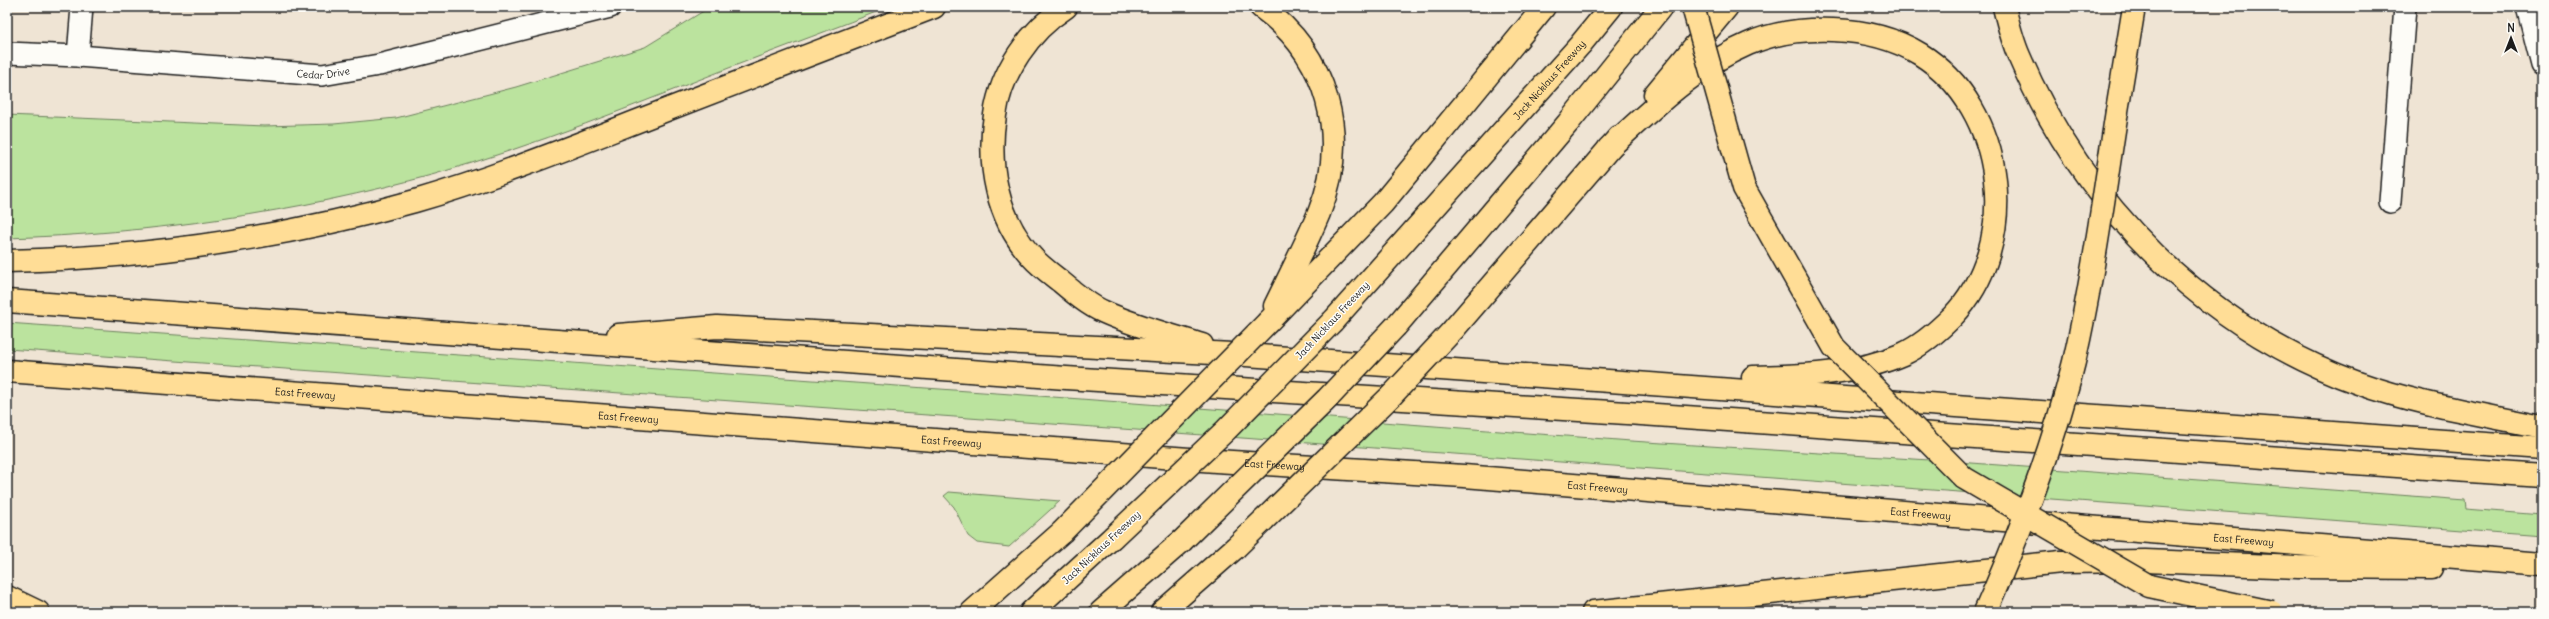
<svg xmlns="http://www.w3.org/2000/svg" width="2549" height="619" viewBox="0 0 2549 619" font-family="Delius,sans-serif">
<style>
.green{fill:#bbe39e;stroke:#6c805d}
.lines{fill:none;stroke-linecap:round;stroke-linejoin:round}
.minor-casing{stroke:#1c1c1c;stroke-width:24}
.highway-casing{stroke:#1c1c1c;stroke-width:25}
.minor{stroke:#fdfcf7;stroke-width:21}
.highway{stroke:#ffdd96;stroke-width:22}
.highway-bridge-casing{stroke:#1c1c1c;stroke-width:25;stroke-linecap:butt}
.highway-bridge{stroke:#ffdd96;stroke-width:22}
.labels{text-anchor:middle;stroke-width:3;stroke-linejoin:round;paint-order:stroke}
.street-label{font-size:10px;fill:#1c1c1c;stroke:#fdfcf7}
</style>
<rect width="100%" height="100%" fill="#efe4d4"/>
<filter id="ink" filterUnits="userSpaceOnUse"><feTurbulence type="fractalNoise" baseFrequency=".025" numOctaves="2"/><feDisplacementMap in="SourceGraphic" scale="8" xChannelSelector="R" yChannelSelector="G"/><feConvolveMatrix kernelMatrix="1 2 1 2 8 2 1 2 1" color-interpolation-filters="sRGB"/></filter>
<g filter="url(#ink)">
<g class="green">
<path d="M710,7h179c-51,20 -103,39 -155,59 -99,39 -197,79 -299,108 -137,38 -286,60 -428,64v-123l257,11 70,-2 62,-6 120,-31 129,-40z"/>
<path d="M7,323l1074,76 550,42 314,20 520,39 1,9 76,6v21l-1406,-106 -1129,-81z"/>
<path d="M949,492l111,9 -51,46 -32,-4 -9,-7 -14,-29 -10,-11z"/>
</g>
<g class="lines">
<g class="minor-casing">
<g id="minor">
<path d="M2527,7l15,58"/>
<path id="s1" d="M7,53l71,3 244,19 57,-10 231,-58"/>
<path d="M78,56l4,-49"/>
<path d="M2390,202l15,-195"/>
</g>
</g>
<g class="highway-casing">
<g id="highway">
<path d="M1066,7c-37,24 -65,65 -71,108 -8,50 2,104 37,142 8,9 19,17 28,24 13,11 28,24 44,31 31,14 66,23 98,33"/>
<path d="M1261,7c67,48 89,130 58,206 -13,31 -29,62 -44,93"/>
<path d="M2004,7c4,16 8,33 15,49 64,149 185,271 339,327 59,21 122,31 184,44"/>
<path d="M1655,94l72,-87"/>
<path d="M2117,111l17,-104"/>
<path d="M1609,148c42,-38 85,-81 139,-104 25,-11 57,-15 85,-14 30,1 61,8 87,24 87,54 102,191 32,263 -14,14 -31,29 -49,37 -46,20 -100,22 -150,23"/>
<path d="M7,261c137,-3 276,-23 408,-60 79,-23 156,-54 233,-84 95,-36 190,-73 286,-110"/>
<path d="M7,301l1059,77 561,35 915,63"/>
<path id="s2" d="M1333,321l247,-276 31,-38"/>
<path d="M1268,322l115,-119 161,-196"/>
<path d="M1396,326l172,-203 93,-116"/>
<path d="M1453,330l166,-193"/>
<path d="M618,335l99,-8 515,27 1310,94"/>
<path id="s3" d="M7,371l1209,90 248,15 1078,88"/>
<path d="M7,597l31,15"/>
<path d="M972,612l90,-80"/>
<path d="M1031,612l82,-75"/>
<path d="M1101,612l81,-71"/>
<path d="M1162,612l73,-64"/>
<path d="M1593,612l468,-50 84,-1 153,6 133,1"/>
</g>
</g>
<use href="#minor" class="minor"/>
<use href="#highway" class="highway"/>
<g class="highway-bridge-casing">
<g id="highway-bridge">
<path d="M1693,7l51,181 90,159 130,131 185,108 123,26"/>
<path d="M1062,532l206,-210"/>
<path d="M1113,537l113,-107 107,-109"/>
<path d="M1182,541l145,-142 69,-73"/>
<path d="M1235,548l158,-154 60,-64"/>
<path d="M1985,612c36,-81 68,-164 89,-250 19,-83 30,-168 43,-251"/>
</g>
</g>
<use href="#highway-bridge" class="highway-bridge"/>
</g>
</g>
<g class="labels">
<g class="street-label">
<text dy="4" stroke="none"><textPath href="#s1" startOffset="317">Cedar Drive</textPath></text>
<text dy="4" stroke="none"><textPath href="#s2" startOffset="324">Jack Nicklaus Freeway</textPath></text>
<text transform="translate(1332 320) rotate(-47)" y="4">Jack Nicklaus Freeway</text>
<text dy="4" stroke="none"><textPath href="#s3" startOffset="299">East Freeway</textPath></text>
<text dy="4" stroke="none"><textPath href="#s3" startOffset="623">East Freeway</textPath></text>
<text dy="4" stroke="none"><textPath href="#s3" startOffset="947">East Freeway</textPath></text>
<text dy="4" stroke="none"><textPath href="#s3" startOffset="1271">East Freeway</textPath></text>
<text dy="4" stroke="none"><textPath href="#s3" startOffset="1595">East Freeway</textPath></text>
<text dy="4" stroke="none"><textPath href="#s3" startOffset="1919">East Freeway</textPath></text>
<text dy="4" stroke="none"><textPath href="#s3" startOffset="2243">East Freeway</textPath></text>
<text transform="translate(1101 547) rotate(-43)" y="4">Jack Nicklaus Freeway</text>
</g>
</g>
<rect width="2549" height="619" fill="none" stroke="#fdfcf7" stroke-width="24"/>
<rect x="12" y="12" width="2525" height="595" fill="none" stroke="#1c1c1c" stroke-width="1.5" filter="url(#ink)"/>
<g transform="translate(2511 38)" stroke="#fdfcf7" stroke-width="3" paint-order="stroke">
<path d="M0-3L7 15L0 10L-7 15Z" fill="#1c1c1c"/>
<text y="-6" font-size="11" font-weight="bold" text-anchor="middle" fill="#1c1c1c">N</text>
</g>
</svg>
